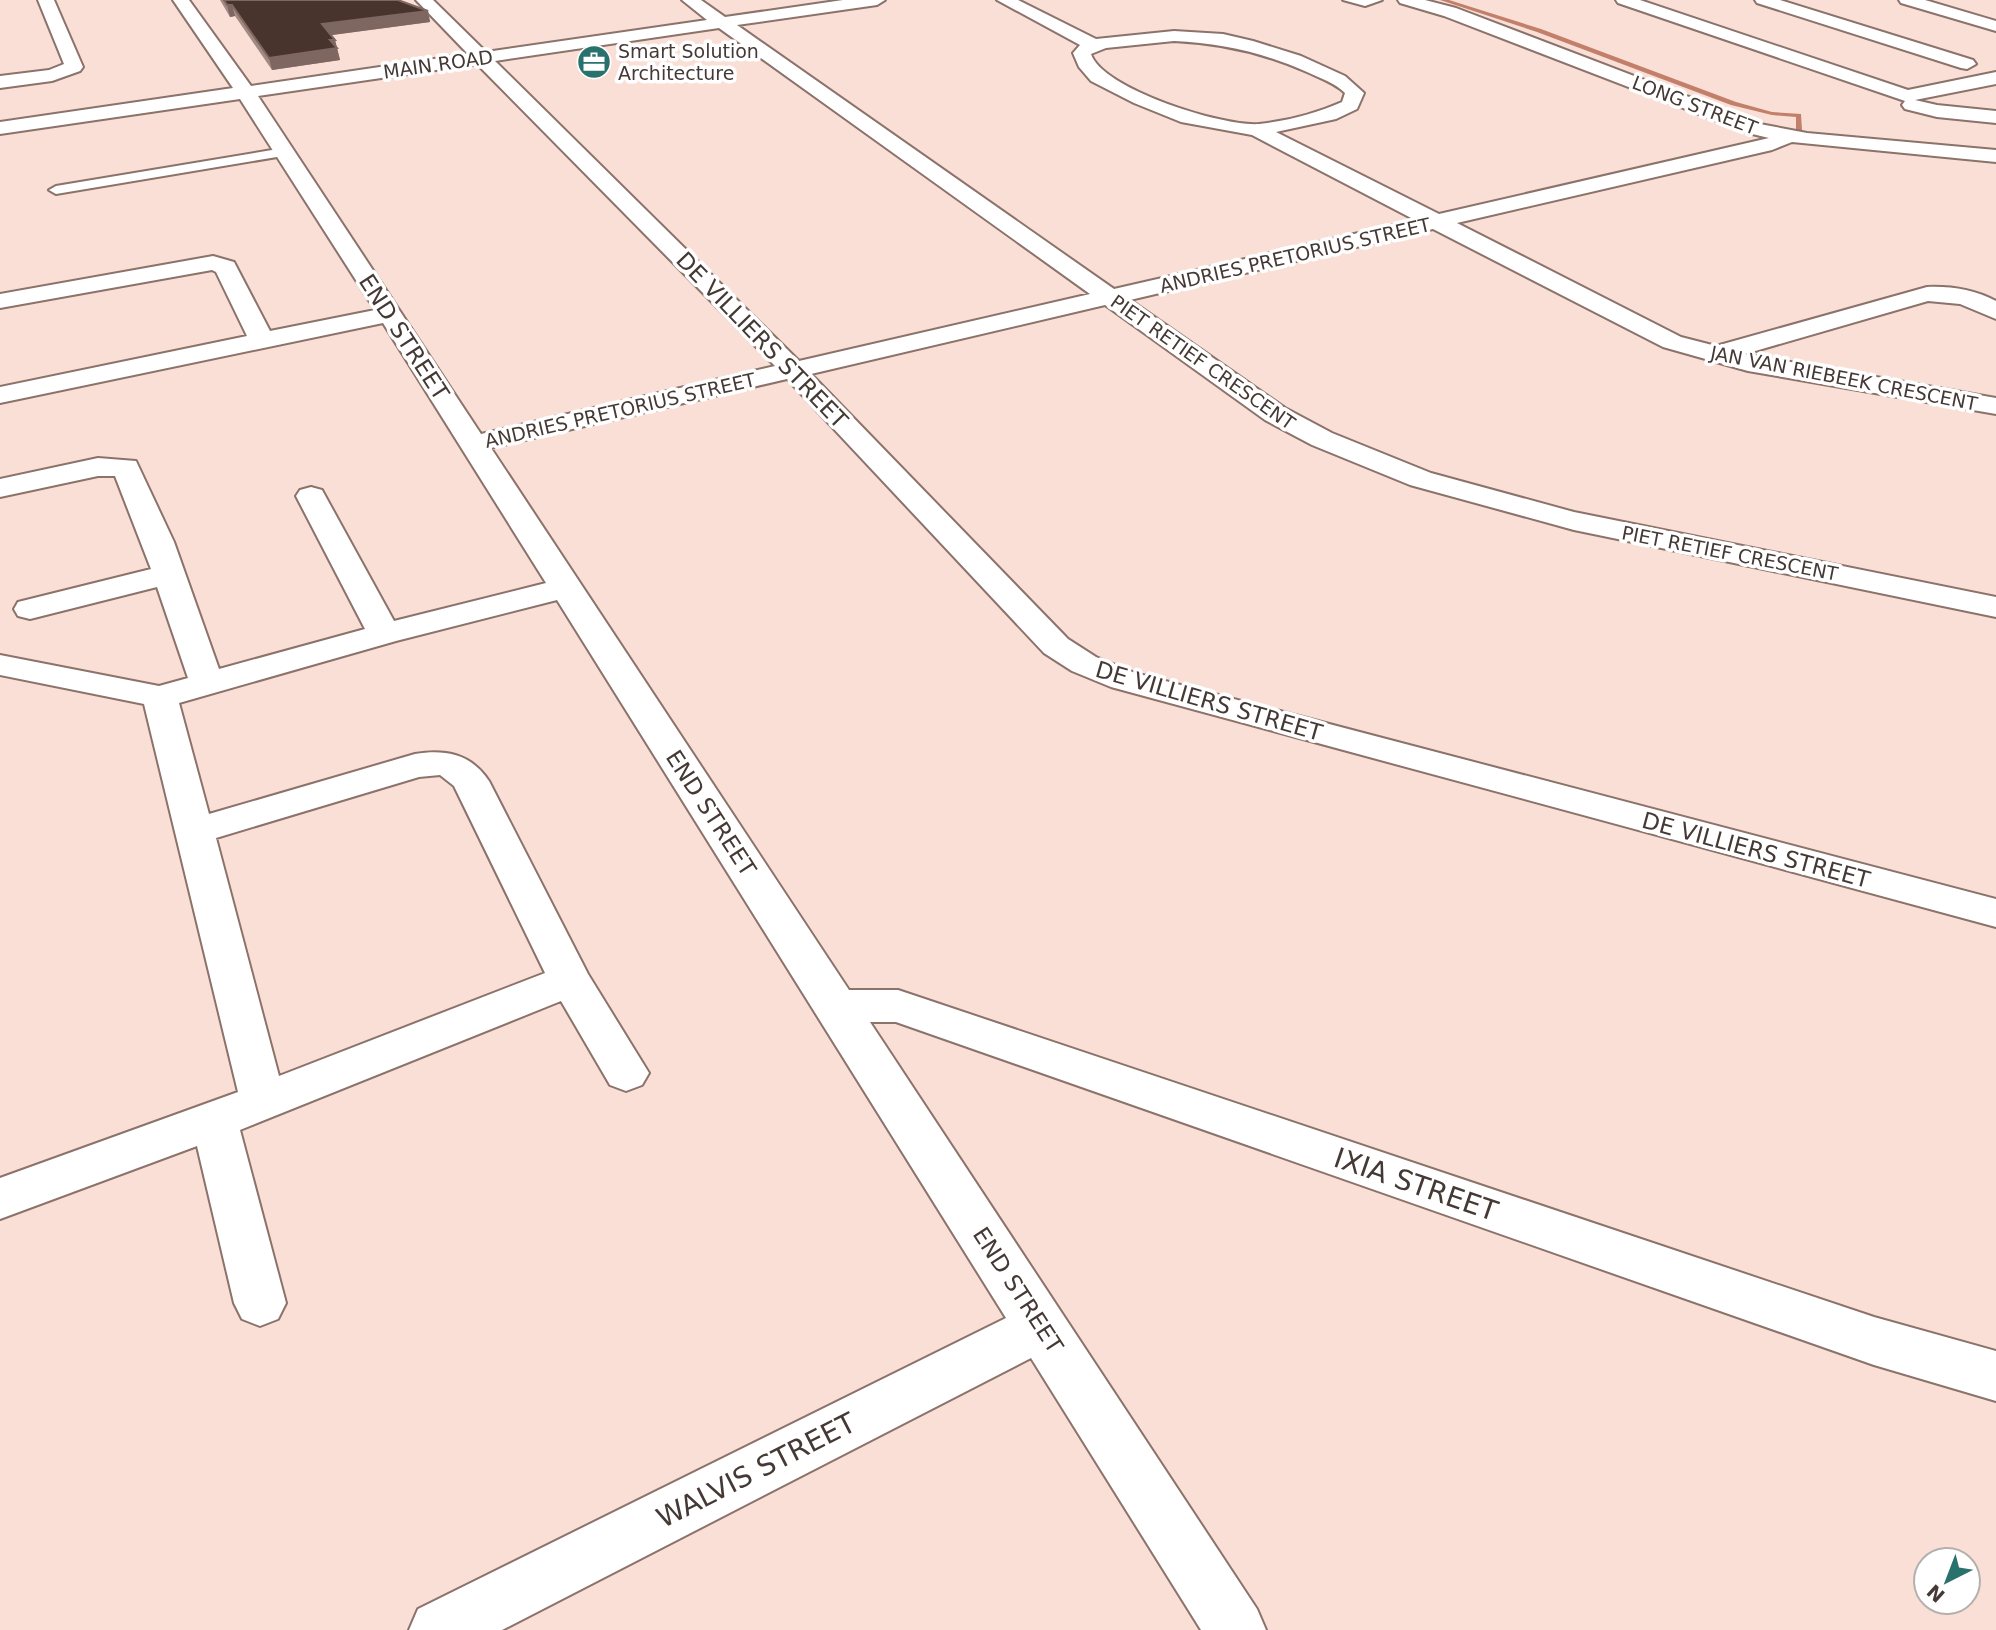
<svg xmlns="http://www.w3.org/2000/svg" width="1996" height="1630" viewBox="0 0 1996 1630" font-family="'DejaVu Sans',sans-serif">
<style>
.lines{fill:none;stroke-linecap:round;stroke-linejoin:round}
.stream{fill:#c27f6a;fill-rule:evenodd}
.service-casing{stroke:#8b726a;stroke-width:4}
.minor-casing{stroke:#8b726a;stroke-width:4}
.service{fill:#fff;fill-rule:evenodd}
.minor{fill:#fff;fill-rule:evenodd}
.wall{fill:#a28982}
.shaded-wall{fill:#7e6760}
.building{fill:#49332d;stroke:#7e6760;stroke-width:2}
.labels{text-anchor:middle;stroke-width:7;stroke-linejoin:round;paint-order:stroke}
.far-poi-label{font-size:19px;fill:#443935;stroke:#fff;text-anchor:start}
.far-street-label{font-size:19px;fill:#443935;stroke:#fff}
.street-label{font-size:23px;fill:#443935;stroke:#fff}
.near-street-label{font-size:28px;fill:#443935;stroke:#fff}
</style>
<rect width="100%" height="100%" fill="#fadfd6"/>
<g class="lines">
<path class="stream" d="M1440,0h9l92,29 195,73 36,10 29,2 1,16 -3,2 -3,-2v-13l-24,-2 -41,-10 -194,-73z"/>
<g class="service-casing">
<g id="service">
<path d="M1343,0h39l-17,6z"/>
<path d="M284,148l5,1v6l-233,39 -7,-4 7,-4z"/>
</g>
</g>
<g class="minor-casing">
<g id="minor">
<path d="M38,0h16l29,67 -3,4 -28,10 -52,7v-12l49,-6 15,-6z"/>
<path d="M173,0h16l62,86 217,-32 -52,-54h17l53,52 221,-32 -25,-20h19l24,17 118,-17h42l-8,5 -140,20 377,264 301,-69 -163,-85 -71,-13 -47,-19 -43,-22 -12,-14 -6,-14 7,-8 -83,-45h21l78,39 78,-8 49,3 30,7 48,15 44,20 19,17 -7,16 -21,10 -60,13 163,82 330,-76 -21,-5 -304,-117 -44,-13 -2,-3h27l31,8 304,116 47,9 189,17v12l-204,-20 -20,8 -315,73 224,114 35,9 211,-59c24,-1 48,3 69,14v18l-36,-15 -32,-3 -183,53 251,44v16l-248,-43 -85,-24 -230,-118 -303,71 155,108 47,25 99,40 143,39 422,85v20l-422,-87 -164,-45 -98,-40 -47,-25 -160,-115 -294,69 257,265 28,18 39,16 861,226v28l-885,-240 -39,-16 -28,-18 -257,-274 -296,69 358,542h49l15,5 961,322 122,34v50l-122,-36 -978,-343h-26l387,587 9,21h-65l-170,-272 -529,272h-93l9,-21 588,-291 -449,-718 -161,41 -217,62 30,111 206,-60c31,-5 56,0 74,27l99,193 61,99 -7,12 -16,6 -16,-6 -49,-84 -321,129 46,173 -8,16 -18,7 -18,-7 -8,-16 -37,-157 -197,73v-41l238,-86 -94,-388 -144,-29v-20l159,31 29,-8 -31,-91 -127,32 -12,-3 -4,-7 4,-7 133,-33 -36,-93h-17l-98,21v-18l98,-21 38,3 38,81 45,127 146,-40 -69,-133 4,-6 11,-3 11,3 72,131 152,-38 -163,-260 -383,80v-16l247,-51 -31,-64 -4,-2 -212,38v-14l213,-38 21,6 36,69 105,-21 -135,-211 -240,35v-12l233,-34zM719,28l371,266 -291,67 -304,-300zM1174,41c48,2 90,12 133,31 13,6 28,11 38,21l-3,9c-25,11 -55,19 -83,22 -35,3 -157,-35 -168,-70l15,-6zM477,64l298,302 -294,68 -223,-338zM440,775l14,11 91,187 -266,103 -63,-238 203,-61z"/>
<path d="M1616,0h24l268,90 88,-18v12l-81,16 22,5 59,6v12l-59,-6 -32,-8 -3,-4 3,-4 -287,-98z"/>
<path d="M1755,0h25l193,60 3,4 -9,5 -6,-1 -204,-65z"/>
<path d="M1899,0h26l71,21v10l-95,-28z"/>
</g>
</g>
<use href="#service" class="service"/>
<use href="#minor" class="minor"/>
</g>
<path class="wall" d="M220,0h178l30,11 2,11 -99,13 4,5 5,20 -68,10 -37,-54 -5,1z"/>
<g class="shaded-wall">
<path d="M227,5h5l3,11 -5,1z"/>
<path d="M428,11l2,11 -105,14 -3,-12z"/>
<path d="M330,40h5l5,20 -68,10 -3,-12z"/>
</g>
<path class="building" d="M224,0h174l30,11 -106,13 13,16h-5l7,8 -68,10 -37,-53h-5z"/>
<defs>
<g id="office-disc" transform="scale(1.75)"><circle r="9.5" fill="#28716c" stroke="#fff"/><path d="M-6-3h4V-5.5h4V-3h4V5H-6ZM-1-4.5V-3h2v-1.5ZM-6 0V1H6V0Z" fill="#fff"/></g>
</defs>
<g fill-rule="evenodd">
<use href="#office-disc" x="594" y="62"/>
</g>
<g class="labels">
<g class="far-poi-label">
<text x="618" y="58">Smart Solution<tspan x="618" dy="22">Architecture</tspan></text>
</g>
<g class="far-street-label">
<text transform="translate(438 64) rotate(-8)" y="7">MAIN ROAD</text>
<text transform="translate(1695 105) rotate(21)" y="7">LONG STREET</text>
<text transform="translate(1295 255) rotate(-13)" y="7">ANDRIES PRETORIUS STREET</text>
<text transform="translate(1203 362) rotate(35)" y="7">PIET RETIEF CRESCENT</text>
<text transform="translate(1844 378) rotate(11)" y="7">JAN VAN RIEBEEK CRESCENT</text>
<text transform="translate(620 410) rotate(-13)" y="7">ANDRIES PRETORIUS STREET</text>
<text transform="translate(1730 553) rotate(11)" y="7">PIET RETIEF CRESCENT</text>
</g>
<g class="street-label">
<text transform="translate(404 337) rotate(57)" y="8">END STREET</text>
<text transform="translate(762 340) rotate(46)" y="8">DE VILLIERS STREET</text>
<text transform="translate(1209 701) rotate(16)" y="8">DE VILLIERS STREET</text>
<text transform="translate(711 813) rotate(57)" y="8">END STREET</text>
<text transform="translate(1756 850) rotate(15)" y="8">DE VILLIERS STREET</text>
<text transform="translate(1018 1290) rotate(57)" y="8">END STREET</text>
</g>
<g class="near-street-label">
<text transform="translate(1416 1184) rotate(19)" y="10">IXIA STREET</text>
<text transform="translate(756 1470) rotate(-27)" y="10">WALVIS STREET</text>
</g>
</g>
<g transform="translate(1947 1581) rotate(222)"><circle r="33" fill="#ffffff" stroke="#b4b0ae" stroke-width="2"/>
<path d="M0-5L12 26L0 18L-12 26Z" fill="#28716c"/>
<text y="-10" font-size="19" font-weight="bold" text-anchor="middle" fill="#443935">N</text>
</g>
</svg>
